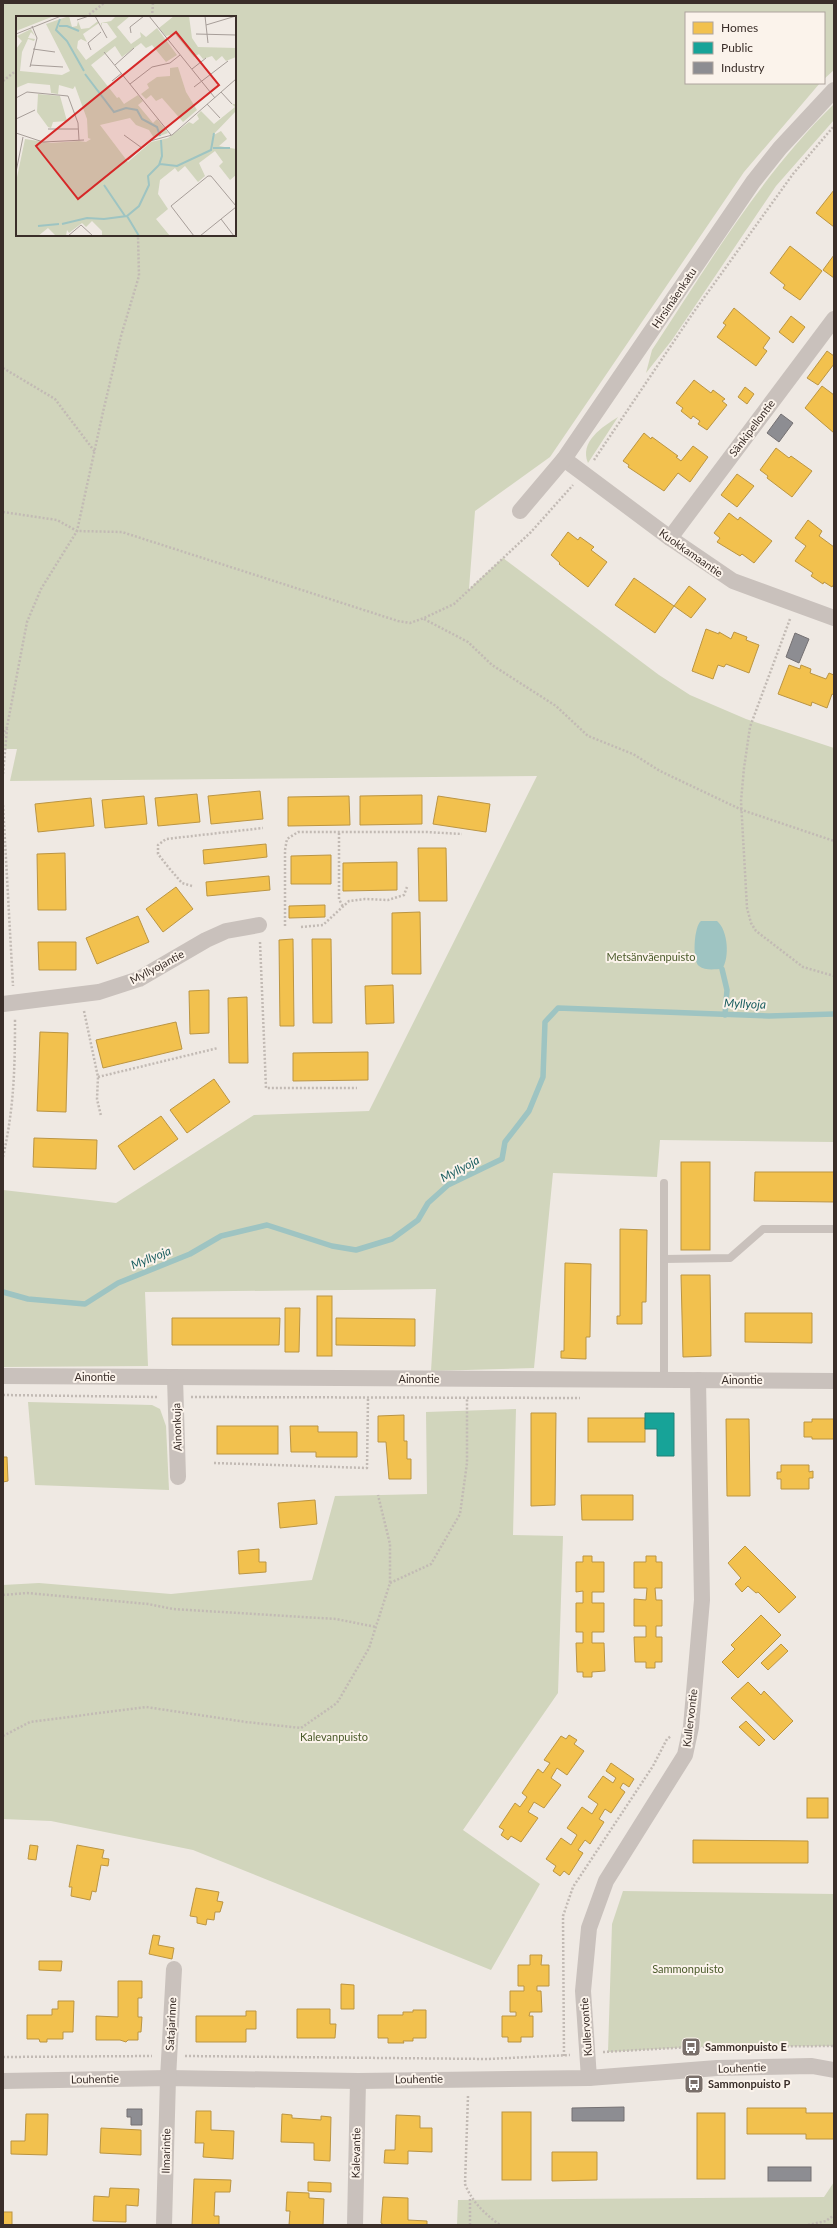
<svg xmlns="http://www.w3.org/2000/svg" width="837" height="2228" viewBox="0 0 837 2228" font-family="Lato,sans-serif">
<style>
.green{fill:#d1d5bc;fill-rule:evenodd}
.water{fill:#9ec4c2}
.homes{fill:#f2c14e;stroke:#bb9543}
.public{fill:#17a398;stroke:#228077}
.industry{fill:#8d8d92;stroke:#747072}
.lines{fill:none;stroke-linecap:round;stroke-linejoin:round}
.stream{stroke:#9ec4c2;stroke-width:5.5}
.path{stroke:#c2bab4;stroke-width:2.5;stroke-dasharray:2 2;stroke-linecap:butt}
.lane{stroke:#c9c1bc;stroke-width:8}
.street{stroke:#c9c1bc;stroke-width:16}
.labels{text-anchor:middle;stroke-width:4;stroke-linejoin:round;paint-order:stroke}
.street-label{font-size:11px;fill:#3a2e29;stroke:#fbf3eb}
.park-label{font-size:11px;fill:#4b5b2b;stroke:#fbf3eb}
.poi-label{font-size:11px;font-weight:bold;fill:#3a2e29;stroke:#fbf3eb;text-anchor:start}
.water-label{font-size:12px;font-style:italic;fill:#1b5e60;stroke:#fbf3eb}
.inset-river{fill:none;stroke:#9ec4c2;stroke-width:2}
.inset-road{fill:none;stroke:#a79e99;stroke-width:1}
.view{fill:#d62828;fill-opacity:0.15;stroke:#d62828;stroke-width:2}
.inset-edge{fill:none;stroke:#3a2e29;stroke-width:2}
</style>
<rect width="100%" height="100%" fill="#efe9e3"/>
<g class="green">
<path d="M3,3h831v67l-10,9v-66h-138v70h134l-76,89 -194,285 -75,54 -6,78 34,-31 156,117 31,20 56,24 88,29v394l-174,-2 -3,37 -104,-4 -19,195 -103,3 5,-82 -291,3 3,74 -145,1v-177l113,13 138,-88 115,-4 168,-335 -527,5 7,-32h-14zM17,17h218v218h-218z"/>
<path d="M834,104v16l-58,66 -104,154 -26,33 6,-23c56,-85 109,-175 182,-246z"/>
<path d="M618,417l-30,46c-9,-21 14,-36 30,-46z"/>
<path d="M28,1402l124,3 8,4 6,17 3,64 -134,-5z"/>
<path d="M516,1409l-3,126 50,1 -5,157 -95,137 77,54 -49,86 -298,-120 -142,-29 -48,-2v-234l36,-2 132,11 141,-14 23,-84 92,-2 -1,-82z"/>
<path d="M623,1891l211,3v152l-143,1 -83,5 4,-128z"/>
<path d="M834,2182v43h-377l1,-25 366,-3z"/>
</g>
<path class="water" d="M701,921h16c11,9 13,37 5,48 -7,0 -17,2 -23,-3 -7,-5 -5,-40 2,-45z"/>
<g class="homes">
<path d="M834,190v37l-18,-14z"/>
<path d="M790,246l32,25 -22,29 -17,-12 2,-3 -15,-12z"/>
<path d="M834,255v23l-11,-8z"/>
<path d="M734,308l36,30 -7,10 4,3 -11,15 -39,-29 9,-12 -3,-2z"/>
<path d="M791,316l14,11 -12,16 -14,-11z"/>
<path d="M827,351l7,5v8l-16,21 -11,-7z"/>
<path d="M694,380l17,13 2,-3 12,9 -3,2 5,4 -20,25 -9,-6 2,-3 -7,-5 -2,3 -10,-8 2,-3 -7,-5z"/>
<path d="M822,386l12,9v38l-29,-25z"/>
<path d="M745,387l9,7 -7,10 -9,-7z"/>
<path d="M644,433l7,6 1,-2 26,19 -2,1 5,4 12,-15 15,11 -18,25 -12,-9 -14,18 -36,-24 1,-2 -6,-4z"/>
<path d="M776,448l13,10 2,-2 21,15 -20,26 -25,-19 1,-2 -8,-6z"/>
<path d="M737,474l17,12 -17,21 -16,-12z"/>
<path d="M729,513l9,7 2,-3 32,24 -18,22 -12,-9 -2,2 -23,-14 3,-4 -6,-5z"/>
<path d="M808,520l14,11 -3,5 15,11v37l-2,3 -8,-5 -1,2 -12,-8 2,-3 -18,-12 11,-15 -11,-8z"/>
<path d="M568,532l10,8 2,-3 14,10 -3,3 16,12 -19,25 -29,-23 1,-1 -9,-8z"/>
<path d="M634,578l40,28 -19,27 -40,-28z"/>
<path d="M689,586l17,13 -15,19 -17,-12z"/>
<path d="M706,629l13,5v-2l12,7 3,-7 13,5 -1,3 13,5 -10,28 -23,-9 -2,3 -6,-2 -5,14 -21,-8z"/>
<path d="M789,665l11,4 1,-4 10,4 -1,4 16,6 3,-6 5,2v20l-2,-1 -5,14 -15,-6 -1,4 -33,-12z"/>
<path d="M260,791l3,28 -52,5 -3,-28z"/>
<path d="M197,794l3,28 -42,4 -3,-28z"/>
<path d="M422,795v29l-62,1v-29z"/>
<path d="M144,796l3,28 -42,4 -3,-28z"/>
<path d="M349,796l1,29 -62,1v-29z"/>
<path d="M438,796l52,8 -4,28 -53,-8z"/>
<path d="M91,798l3,28 -56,6 -3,-28z"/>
<path d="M266,844l1,13 -63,7 -1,-14z"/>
<path d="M418,848h28l1,53h-28z"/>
<path d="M65,853l1,57h-28l-1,-56z"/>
<path d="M331,855v29h-40v-28z"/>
<path d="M397,862v28l-54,1v-28z"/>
<path d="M269,876l1,14 -63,6 -1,-14z"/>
<path d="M176,887l17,22 -30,23 -17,-23z"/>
<path d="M325,905v12l-36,1v-12z"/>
<path d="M420,912l1,62h-29v-61z"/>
<path d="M138,916l11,26 -52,22 -11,-26z"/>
<path d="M293,939l1,87h-14l-1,-86z"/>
<path d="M312,939h19l1,84h-19z"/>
<path d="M38,942h38v28h-37z"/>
<path d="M393,985l1,38 -28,1 -1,-38z"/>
<path d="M209,990v43l-19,1 -1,-43z"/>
<path d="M247,997l1,66h-19l-1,-65z"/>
<path d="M176,1022l6,27 -79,19 -7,-28z"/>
<path d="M40,1032l28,1 -2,79 -29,-1z"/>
<path d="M368,1052v28l-75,1v-28z"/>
<path d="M214,1079l16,23 -43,31 -17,-23z"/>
<path d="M161,1116l17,23 -44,31 -16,-24z"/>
<path d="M34,1138l63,2 -1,29 -63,-2z"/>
<rect x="681" y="1162" width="29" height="88"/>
<path d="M755,1172h79v30l-80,-1z"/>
<path d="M620,1229l27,1 -1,72h-4v22h-25v-8h3z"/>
<path d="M565,1263l26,1 -1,73h-4v22l-25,-1v-7h3z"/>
<path d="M681,1275h29l1,81 -28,1z"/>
<rect x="317" y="1296" width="15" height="60"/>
<path d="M285,1308h15l-1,44h-14z"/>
<path d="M745,1313h67v30l-67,-1z"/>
<path d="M172,1318h108l-1,27h-107z"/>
<path d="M336,1318l79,1v27l-79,-1z"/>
<path d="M531,1413h25l-1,92 -24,1z"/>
<path d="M404,1415v26h3v18h4v20h-22l-3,-37h-8v-26z"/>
<rect x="588" y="1418" width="57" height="24"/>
<path d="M726,1419h23l1,77h-23z"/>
<path d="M812,1419h22v20h-22v-2h-8v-15h8z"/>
<rect x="217" y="1426" width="61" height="28"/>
<path d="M290,1426h28v6h39v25h-41v-5h-25z"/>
<path d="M3,1457h4l1,24 -5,1z"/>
<path d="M781,1465h28v7l4,-1v7h-4v11h-28v-10h-4v-7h4z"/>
<path d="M581,1495h52v25h-51z"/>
<path d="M315,1500l2,24 -37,4 -2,-25z"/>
<path d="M745,1546l51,51 -17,16 -21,-21 -2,1 -8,-7 -6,6 -7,-8 6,-6 -13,-15z"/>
<path d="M259,1549v13h7v10l-27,2 -1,-23z"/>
<path d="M583,1556h9v6h12v30h-12v11h12v29h-12v11h12l1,28 -13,1v5h-9v-5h-6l-1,-29h7v-11h-7v-29h7v-12l-7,1v-30h7z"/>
<path d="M646,1556h10v6h6v26h-7l1,12h6v26h-6v11h6v25h-7v6h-9v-6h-11l-1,-25h12v-11h-12v-27l12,1 1,-12h-13v-26h12z"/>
<path d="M761,1615l20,20 -43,43 -16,-16 13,-13 -4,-4z"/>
<path d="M781,1644l7,7 -20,19 -7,-7z"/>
<path d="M748,1682l13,13 3,-4 29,30 -19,19 -43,-42z"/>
<path d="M746,1721l19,19 -6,6 -20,-19z"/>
<path d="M569,1735l8,5 -3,4 10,7 -17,24 -10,-7 -6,10 10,7 -17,23 -10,-6 -6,10 10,6 -17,24 -10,-6 -3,4 -7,-5 3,-5 -5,-3 16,-24 5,4 7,-10 -5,-4 16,-24 5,4 7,-10 -6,-3 17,-24 5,3z"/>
<path d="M611,1763l23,16 -5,8 -6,-4 -3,5 5,4 -14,21 -6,-4 -6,10 5,3 -14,22 -5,-4 -7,10 5,3 -14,22 -5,-4 -4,5 -7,-5 3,-5 -10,-7 15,-21 10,7 6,-10 -10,-7 15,-21 10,7 6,-10 -10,-7 15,-21 10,7 3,-5 -10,-7z"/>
<rect x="807" y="1798" width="21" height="20"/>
<path d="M693,1840l115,1v22h-115z"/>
<path d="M30,1845l8,1 -2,14 -8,-1z"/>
<path d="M77,1845l27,5 -2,8 7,1 -1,7 -7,-1 -5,27 -4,-1 -2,9 -19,-4 1,-9h-3z"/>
<path d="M196,1888l23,4 -2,9 6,1 -3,10h-5l-1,8 -7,-1 -1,6 -9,-2v-6l-7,-1z"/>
<path d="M153,1935l7,1 -2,9 16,3 -2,11 -23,-5z"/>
<path d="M530,1955h12l-1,10h8v21h-12v5h4l1,21h-12l-1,4h4v21h-12v5h-13v-5h-6v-21h14v-4h-6v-21h14v-5h-6v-21h12z"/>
<path d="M39,1961h23l-1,10 -22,-1z"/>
<path d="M118,1981h24v17h-4v19h4l-1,15h-3v8h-10l-2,2 -6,-2h-24v-24l22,1z"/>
<path d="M341,1984l13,1v24h-13z"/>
<path d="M58,2001h16l-1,31h-10v7h-16v3h-7l-1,-3h-12v-24h25v-6h6z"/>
<path d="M297,2009h33v15h6l-1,14h-38z"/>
<path d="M413,2010h13v28h-13v3h-10l1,2h-16v-5h-10v-23h25v-3h10z"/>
<path d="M246,2011h10v18h-10v13h-50v-26h50z"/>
<path d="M747,2108h59v5h28v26h-28v-5h-59z"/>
<path d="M196,2111h15v19l23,1 -1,28 -30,-2 1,-14h-9z"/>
<rect x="502" y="2112" width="29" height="68"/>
<rect x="697" y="2113" width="28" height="66"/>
<path d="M26,2114h22l-1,41 -36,-1v-13h14z"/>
<path d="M282,2114l10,1v3l29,2v-4l10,1 -1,44 -16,-1v-17l-33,-1z"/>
<path d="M396,2115l24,1v12h12v24l-24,-1v13l-24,-1 1,-13h10z"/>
<path d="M101,2128l40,2v25l-41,-2z"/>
<path d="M552,2152h45v28l-45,1z"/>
<path d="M194,2179l37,1 -1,12h-15l-1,24h5v9h-27z"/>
<path d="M308,2182l23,1v9l-23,-1z"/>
<path d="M110,2188l29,1 -1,17 -12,-1v17l-33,-1 1,-25 15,1z"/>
<path d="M287,2192l22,1v5l15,1 -1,26h-34l1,-14h-4z"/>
<path d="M383,2197l25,1v22l19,1v4h-43l-3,-2z"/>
<rect x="3" y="2212" width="9" height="13"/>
</g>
<path class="public" d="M645,1413h29v43h-17v-27h-12z"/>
<g class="industry">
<path d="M781,414l12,9 -14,19 -12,-9z"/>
<path d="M795,633l14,6 -10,24 -13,-6z"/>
<path d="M624,2107v14h-52v-13z"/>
<path d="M127,2109h15v16h-11v-8h-4z"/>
<rect x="768" y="2167" width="43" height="14"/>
</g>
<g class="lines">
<g class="stream">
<path d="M722,969l5,21 -2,25"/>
<path d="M3,1292l25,7 57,5 33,-21 72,-29 31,-18 46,-11 65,21 24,4 36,-11 26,-19 10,-17 20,-18 54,-26 3,-17 24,-31 14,-34 2,-55 13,-14 211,8 65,-2"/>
</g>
<g class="path">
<path d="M86,17l18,-14"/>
<path d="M152,17l1,-14"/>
<path d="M3,81l14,-11"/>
<path d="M3,368l52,31 40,53"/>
<path d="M594,460l99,-147 100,-139 41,-48"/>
<path d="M3,512l54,8 20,11 45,1 276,89 12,2 14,-5 30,-14 77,-72 42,-47"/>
<path d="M424,619l44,23 24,23 64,41 32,30 45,18 27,17 82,39 92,31"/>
<path d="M790,619l-40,108 -6,41 -3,33 6,107 4,15 5,8 47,36 31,9"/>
<path d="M3,736l4,-9 20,-105 14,-33 36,-58 26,-119 18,-76 18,-60 -1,-41"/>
<path d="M3,774l4,-45"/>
<path d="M3,805l10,181"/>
<path d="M339,833v66l4,8"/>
<path d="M192,886l-10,-3 -13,-15 -11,-14v-9l8,-6 97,-11"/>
<path d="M285,926v-76l2,-11 11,-7h128l36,2"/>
<path d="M301,927l22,-2 26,-24 16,-2 23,1 16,-5 3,-8"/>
<path d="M260,942l6,146h91"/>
<path d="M84,1011l14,66 -1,22 4,17"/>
<path d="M98,1077l120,-29"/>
<path d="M3,1157c11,-49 12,-89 12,-138"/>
<path d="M3,1395l155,2"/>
<path d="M191,1397l389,1"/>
<path d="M214,1463l153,5 1,-70"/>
<path d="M390,1583l41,-19 29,-50 7,-51v-65"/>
<path d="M3,1595l24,-2 121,11 25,5 163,10 40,8"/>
<path d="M3,1736l27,-14 116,-15 100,15 55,6 36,-25 32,-55 21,-65v-39l-12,-49"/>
<path d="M603,2052l88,-5 143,-1"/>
<path d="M185,2056l303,3 82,-4"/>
<path d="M564,2056l-1,-140 10,-29 80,-121 14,-27 4,-3"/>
<path d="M3,2057l149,-1"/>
<path d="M468,2096l-3,88c7,18 20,30 35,41"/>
<path d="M470,2225v-28"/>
<path d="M808,2225l18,-4 8,-6"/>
</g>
<g class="lane">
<path d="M664,1183v197"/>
<path d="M664,1259l66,-1 33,-29h71"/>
</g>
<g class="street">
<path d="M564,459l106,79 63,43 101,37"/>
<path d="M520,511l44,-52 189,-277 27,-34 54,-58"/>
<path d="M670,538l164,-219"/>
<path d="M3,1004l96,-12 40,-13 67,-39 20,-9 33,-6"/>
<path d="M3,1376l831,5"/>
<path d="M175,1378l3,99"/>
<path d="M589,2078l-6,-87 6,-63 17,-47 79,-126 6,-28 11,-127 -4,-220"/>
<path d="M3,2081l165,-3 190,3 231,-3 128,-10 95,-2 22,4"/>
<path d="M164,2225l4,-147 6,-109"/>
<path d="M355,2225l3,-144"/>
</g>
</g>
<defs>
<g id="bus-square" transform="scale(1)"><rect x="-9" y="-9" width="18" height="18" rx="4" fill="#796f6a" stroke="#fbf3eb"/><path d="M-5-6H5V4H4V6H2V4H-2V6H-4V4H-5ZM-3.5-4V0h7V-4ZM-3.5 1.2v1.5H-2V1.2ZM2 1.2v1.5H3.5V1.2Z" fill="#fff"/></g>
</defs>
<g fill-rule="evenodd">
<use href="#bus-square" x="691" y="2047"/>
<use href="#bus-square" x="694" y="2084"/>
</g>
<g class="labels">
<g class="street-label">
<text transform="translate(674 298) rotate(-56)" y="4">Hirsimäenkatu</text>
<text transform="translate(752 428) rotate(-53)" y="4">Sänkipellontie</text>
<text transform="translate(691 553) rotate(35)" y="4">Kuokkamaantie</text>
<text transform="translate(157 967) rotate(-28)" y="4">Myllyojantie</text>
<text x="95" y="1381">Ainontie</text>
<text x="419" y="1383">Ainontie</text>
<text x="742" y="1384">Ainontie</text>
<text transform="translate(177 1427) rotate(-92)" y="4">Ainonkuja</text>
<text transform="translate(690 1718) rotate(-83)" y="4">Kullervontie</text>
<text transform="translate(171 2024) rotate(-87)" y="4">Satajarinne</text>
<text transform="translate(586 2027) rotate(-94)" y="4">Kullervontie</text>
<text transform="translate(742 2068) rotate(-2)" y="4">Louhentie</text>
<text transform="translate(95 2079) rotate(-1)" y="4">Louhentie</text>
<text transform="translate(419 2079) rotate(-1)" y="4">Louhentie</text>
<text transform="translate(166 2151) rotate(-89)" y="4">Ilmarintie</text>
<text transform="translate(356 2153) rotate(-89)" y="4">Kalevantie</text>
</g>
<g class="park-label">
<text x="651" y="961">Metsänväenpuisto</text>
<text x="334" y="1741">Kalevanpuisto</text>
<text x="688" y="1973">Sammonpuisto</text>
</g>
<g class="poi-label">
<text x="705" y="2051">Sammonpuisto E</text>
<text x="708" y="2088">Sammonpuisto P</text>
</g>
<g class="water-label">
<text transform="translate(745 1004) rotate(2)" y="4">Myllyoja</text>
<text transform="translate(460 1169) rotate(-28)" y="4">Myllyoja</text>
<text transform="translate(151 1258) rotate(-22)" y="4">Myllyoja</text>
</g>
</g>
<g transform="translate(16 16)">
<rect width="220" height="220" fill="#efe9e3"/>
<path d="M0,0h38l-38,15zM53,0l3,11 5,-1 1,-5 3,8 8,-1 9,-7 1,2 -16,11 4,8 -6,-3 -3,2 -1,7 9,12 31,-23 -10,-14h-5v4l-1,-4 10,-2 5,-5h14l-13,11 14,17 10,-7 -1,-5 6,5 11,-9 20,27 -11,7 -14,-17 -6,3 -5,-5 -19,14 -7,-11 -24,19 26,33 2,-1 5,7 14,-9 5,6 -5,4 15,18 4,-4 11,14 -14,5 -5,-8 -13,-5 -6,-7 -30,7 28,37 23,-20 17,-4 21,-16 4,2 6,-5 -2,-4 4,-4 13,13 21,-17 -3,-3h4v7l-24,25 9,-5 6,8 -8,7 17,3v26l-6,5 -11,-14 4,-4 -8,-11 -16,12 6,13 -7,6 -13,-16 -7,6 -3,-4 -15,12 -2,14 10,15 -12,10 14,17h-68v-5l-10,-10 -6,6 -4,-4 -13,10 -2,-3 -1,6h-10l-8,-8 -10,8h-22v-54l9,-43 26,4 28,-2 7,1 5,-3 -3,-1 -1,-19 -12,-33 -2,3 -14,-4 -1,9 -7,-1 -1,-8 -22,-2 -12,5v-39l6,-8 -5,-5 14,-7 4,7 -4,-4 -3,6 7,1 -1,2 -6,-2 -6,13 -2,19 42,4 8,-4 -24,-47zM158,0h15l3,22 6,9 38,1v9l-10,4 -4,-5 -6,5 -4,-5 -9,3 -4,-5 -5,3 -19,-23 -9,2 -7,-8zM162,51l8,25 11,18 -14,12 -21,-24 -6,3 -5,-6 -5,4 -5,-5 8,-6 -2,-4 10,-7 13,-1v-8zM22,78l22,2 7,25 -14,1 -2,6 -3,-1 -11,-15z" fill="#d1d5bc"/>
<path class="inset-river" d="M44,3l-4,11 11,11 17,30M43,10h8l12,5M69,58l29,38 12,-4 11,2 5,9 15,8 3,9M197,132h17M144,148l17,2 34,-16 3,-17M88,169l21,31M111,200l12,20M46,208l25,-6 17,1 23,-3 12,-10 10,-21 -1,-9 11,-11 3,-9 -1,-16M22,210l21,-2"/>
<path class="inset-road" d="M79,0l12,22M133,0l66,82M189,0l3,27M61,4l12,-4M190,9l30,-9M115,17l-1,-6 14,-11M0,18l45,-18M180,18l40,1M17,33l22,3M75,34l-3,-7 13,-11M88,36l67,83M14,49l33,2M99,49l19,-17M14,51l7,-29 -5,-12M176,53l14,-11M96,65l10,-8M114,68l22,-17 18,-4 10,-8M178,71l34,-26M205,76l11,12M0,82l11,-6 41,4 10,27 1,17M191,88l13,14M0,103l19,-9M32,113h30M0,117l27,9 41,-2M108,119l18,13M112,144l22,-19 22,-6 64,-56M0,156l7,-35M205,203l13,17M52,220l13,-11 12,11M178,220l-23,-30 37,-30h3l25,30M184,220l36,-29"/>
<path class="view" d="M160,16l43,53 -141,114 -42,-53z"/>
<rect width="220" height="220" class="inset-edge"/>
</g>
<rect width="837" height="2228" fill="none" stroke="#3a2e29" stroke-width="8"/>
<rect x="685" y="12" width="140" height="72" fill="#fbf3eb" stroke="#aea49d"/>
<rect x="693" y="22" width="20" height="12" fill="#f2c14e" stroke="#aea49d"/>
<text x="721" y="32" font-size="12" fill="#3a2e29">Homes</text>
<rect x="693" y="42" width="20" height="12" fill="#17a398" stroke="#aea49d"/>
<text x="721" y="52" font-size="12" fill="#3a2e29">Public</text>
<rect x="693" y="62" width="20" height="12" fill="#8d8d92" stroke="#aea49d"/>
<text x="721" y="72" font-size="12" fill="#3a2e29">Industry</text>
</svg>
